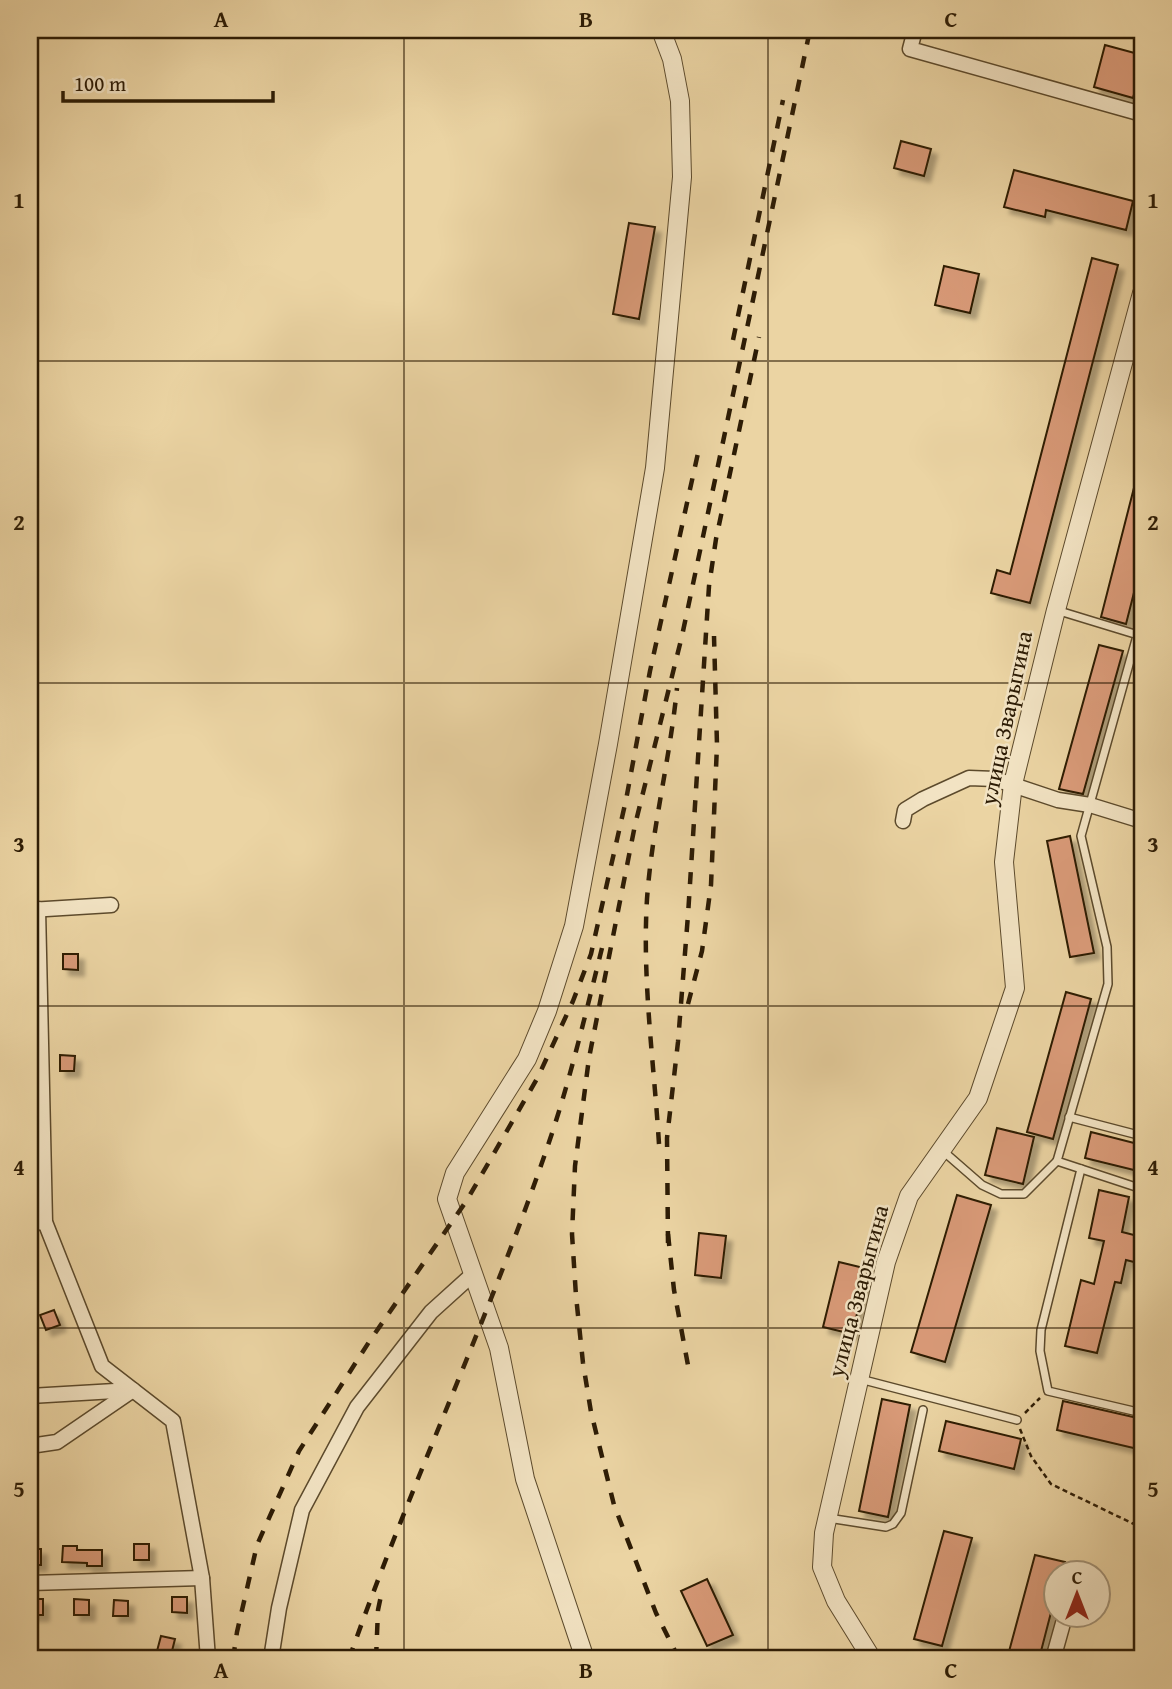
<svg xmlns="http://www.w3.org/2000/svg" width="1172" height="1689" viewBox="0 0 1172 1689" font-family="'Gentium Book Plus',serif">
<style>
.building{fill:#d99a78;stroke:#2d1c05;stroke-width:2;filter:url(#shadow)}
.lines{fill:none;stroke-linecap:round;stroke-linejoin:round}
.service-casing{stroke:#5c4a2c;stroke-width:10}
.minor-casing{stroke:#5c4a2c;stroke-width:17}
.tertiary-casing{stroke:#5c4a2c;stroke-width:20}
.path{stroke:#2d1c05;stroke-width:2.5;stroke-dasharray:5 3.5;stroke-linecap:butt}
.service{stroke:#f2e3c3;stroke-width:7}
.minor{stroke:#f2e3c3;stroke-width:14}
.tertiary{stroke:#f2e3c3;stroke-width:18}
.rail{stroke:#2d1c05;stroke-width:4.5;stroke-dasharray:12 12;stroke-linecap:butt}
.grid{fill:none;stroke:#2d1c05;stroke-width:2;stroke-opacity:0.55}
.labels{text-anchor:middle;stroke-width:5;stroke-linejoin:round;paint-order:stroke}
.street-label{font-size:23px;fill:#2d1c05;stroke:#f2e3c3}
.neatline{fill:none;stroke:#2d1c05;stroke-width:2.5}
.grid-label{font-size:23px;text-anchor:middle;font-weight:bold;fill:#2d1c05}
</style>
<defs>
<filter id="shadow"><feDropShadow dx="6" dy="6" stdDeviation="2" flood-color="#0004"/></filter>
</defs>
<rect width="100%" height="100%" fill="#ebd4a3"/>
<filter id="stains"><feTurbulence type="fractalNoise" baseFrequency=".00286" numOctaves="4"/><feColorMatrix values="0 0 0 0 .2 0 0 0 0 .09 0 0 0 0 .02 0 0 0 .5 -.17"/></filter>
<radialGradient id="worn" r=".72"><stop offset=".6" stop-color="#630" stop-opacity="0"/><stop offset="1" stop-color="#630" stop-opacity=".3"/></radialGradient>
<g class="building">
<path d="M1105,45l37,10v9l-9,34 -39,-11z"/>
<path d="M901,141l30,8 -7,27 -30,-8z"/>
<path d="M1014,170l119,31 -7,29 -80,-20 -1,7 -41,-10z"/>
<path d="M629,223l26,4 -16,92 -26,-5z"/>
<path d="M1092,258l26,7 -88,338 -39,-10 6,-23 13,4z"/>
<path d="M944,266l35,8 -9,39 -35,-8z"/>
<path d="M1138,472h4v89l-16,63 -25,-7z"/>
<path d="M1099,645l24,6 -40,143 -24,-5z"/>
<path d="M1070,836l24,117 -24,4 -23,-116z"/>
<path d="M63,954h15v16l-15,-1z"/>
<path d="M1066,992l25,7 -38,140 -26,-7z"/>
<path d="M60,1055l15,1 -1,15h-14z"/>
<path d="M997,1128l37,9 -11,47 -38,-9z"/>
<path d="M1091,1132l51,13v27l-57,-14z"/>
<path d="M1099,1190l30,7 -7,35 20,5v27l-16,-4 -5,23 -6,-1 -18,71 -32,-7 16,-66 13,4 10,-43 -15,-3z"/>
<path d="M957,1195l34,10 -46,157 -34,-10z"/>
<path d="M699,1233l27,3 -5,42 -26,-3z"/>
<path d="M839,1262l29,7 -16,65 -29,-7z"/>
<path d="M54,1310l6,15 -14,5 -6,-15z"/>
<path d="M882,1399l28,6 -22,112 -29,-6z"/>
<path d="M1063,1401l79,18v31l-85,-20z"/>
<path d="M946,1421l75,18 -7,30 -75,-18z"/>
<path d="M944,1531l28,7 -30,108 -28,-7z"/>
<rect x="134" y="1544" width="15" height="16"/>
<path d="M63,1546h14v4h25v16h-15v-3l-25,-1z"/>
<rect x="30" y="1549" width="11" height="16"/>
<path d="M1035,1555l30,7 -3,11h-6v20l-17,66h-32z"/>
<path d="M707,1579l26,56 -26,11 -26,-55z"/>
<path d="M172,1597h15v16l-15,-1z"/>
<rect x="30" y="1599" width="13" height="16"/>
<path d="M74,1599l15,1v15h-15z"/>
<path d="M114,1600l14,1v15h-15z"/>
<path d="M161,1636l14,3 -4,16 -14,-4z"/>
</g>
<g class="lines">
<g class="service-casing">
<g id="service">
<path d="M1056,610l82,25"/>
<path d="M1142,618l-61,218 26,111 1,37 -51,177 85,28"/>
<path d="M1069,1117l73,19"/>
<path d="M943,1151l39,34 19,9h23l33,-33"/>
<path d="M1081,1169l-40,161 -1,21 8,40 94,22"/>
<path d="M860,1379l157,41"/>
<path d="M828,1518l58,9 7,-3 8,-11 22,-103"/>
<path d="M1136,1659l6,-23"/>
</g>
</g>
<g class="minor-casing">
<g id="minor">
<path d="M915,30l-5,19 232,65"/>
<path d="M903,821l2,-11 18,-11 46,-21 26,1 63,21 32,5 52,16"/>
<path d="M38,909l7,313 57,144 71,55 29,157 6,81"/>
<path d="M30,910l81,-5"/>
<path d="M30,1223l15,-1"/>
<path d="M30,1396l102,-6"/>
<path d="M30,1446l27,-4 76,-52"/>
<path d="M30,1583l172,-5"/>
<path d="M271,1659l8,-51 23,-98 55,-103 74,-95 42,-38"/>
<path d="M1053,1659l12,-43"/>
</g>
</g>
<g class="tertiary-casing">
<g id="tertiary">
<path d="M585,1659l-60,-180 -26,-131 -52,-149 8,-26 72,-114 20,-48 27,-85 34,-182 47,-276 27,-291 -2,-76 -8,-42 -11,-29"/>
<path d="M872,1659l-36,-58 -14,-34 2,-34 62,-271 23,-66 69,-98 37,-110 -11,-126 9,-78 43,-174 86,-317"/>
</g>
</g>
<g class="path">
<path d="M1025,1413l15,-15"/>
<path d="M1020,1429l11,27 20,28 91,44"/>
</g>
<use href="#service" class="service"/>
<use href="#minor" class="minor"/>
<use href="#tertiary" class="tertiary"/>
<g class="rail">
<path d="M733,340l50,-240"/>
<path d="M688,1004l14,-53 9,-66 6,-140 -3,-109"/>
<path d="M659,1144c-5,-81 -17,-164 -12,-245 5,-71 23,-140 30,-211"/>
<path d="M668,1234l6,56 16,86"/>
<path d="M668,1243l-1,-105 11,-96 10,-127 21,-329 7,-47 43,-202"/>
<path d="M233,1659l4,-27 20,-87 42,-94 70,-109 98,-142 71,-123 35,-76 18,-47 35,-154 24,-129 48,-218"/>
<path d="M349,1659c60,-171 138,-336 197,-508 23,-66 39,-135 56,-203"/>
<path d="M376,1659l2,-49 4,-19"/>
<path d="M679,1659l-23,-46 -42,-108 -23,-93 -8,-49 -7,-67 -4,-62 3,-68 14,-108 46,-233 47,-189 128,-606"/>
</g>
</g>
<path class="grid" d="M404,30v1629M768,30v1629M30,361h1112M30,683h1112M30,1006h1112M30,1328h1112"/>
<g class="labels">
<g class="street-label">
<text transform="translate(1006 718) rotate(-78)" y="8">улица Зварыгина</text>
<text transform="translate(858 1291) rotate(-75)" y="8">улица Зварыгина</text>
</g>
</g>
<rect width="1172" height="1689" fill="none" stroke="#ebd4a3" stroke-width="77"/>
<g transform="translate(1077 1594)"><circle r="33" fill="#f2e3c3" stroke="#a39377" stroke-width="2"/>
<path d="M0-5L12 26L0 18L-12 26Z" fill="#8f2418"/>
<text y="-10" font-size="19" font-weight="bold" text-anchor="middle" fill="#2d1c05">С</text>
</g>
<path d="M63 91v10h210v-10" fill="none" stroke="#2d1c05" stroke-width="3.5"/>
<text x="74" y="91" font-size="21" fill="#2d1c05" stroke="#f2e3c3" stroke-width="5" paint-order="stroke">100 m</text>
<rect x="38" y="38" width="1096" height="1612" class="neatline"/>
<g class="grid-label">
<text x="221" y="27">A</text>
<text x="586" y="27">B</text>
<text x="951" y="27">C</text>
<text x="19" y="208">1</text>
<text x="1153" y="208">1</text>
<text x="19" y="530">2</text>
<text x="1153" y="530">2</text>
<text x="19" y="852">3</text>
<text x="1153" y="852">3</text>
<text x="19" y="1175">4</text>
<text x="1153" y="1175">4</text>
<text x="19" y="1497">5</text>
<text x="1153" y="1497">5</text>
<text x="221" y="1678">A</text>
<text x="586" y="1678">B</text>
<text x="951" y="1678">C</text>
</g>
<rect width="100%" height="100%" filter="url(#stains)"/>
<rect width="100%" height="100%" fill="url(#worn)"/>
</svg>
